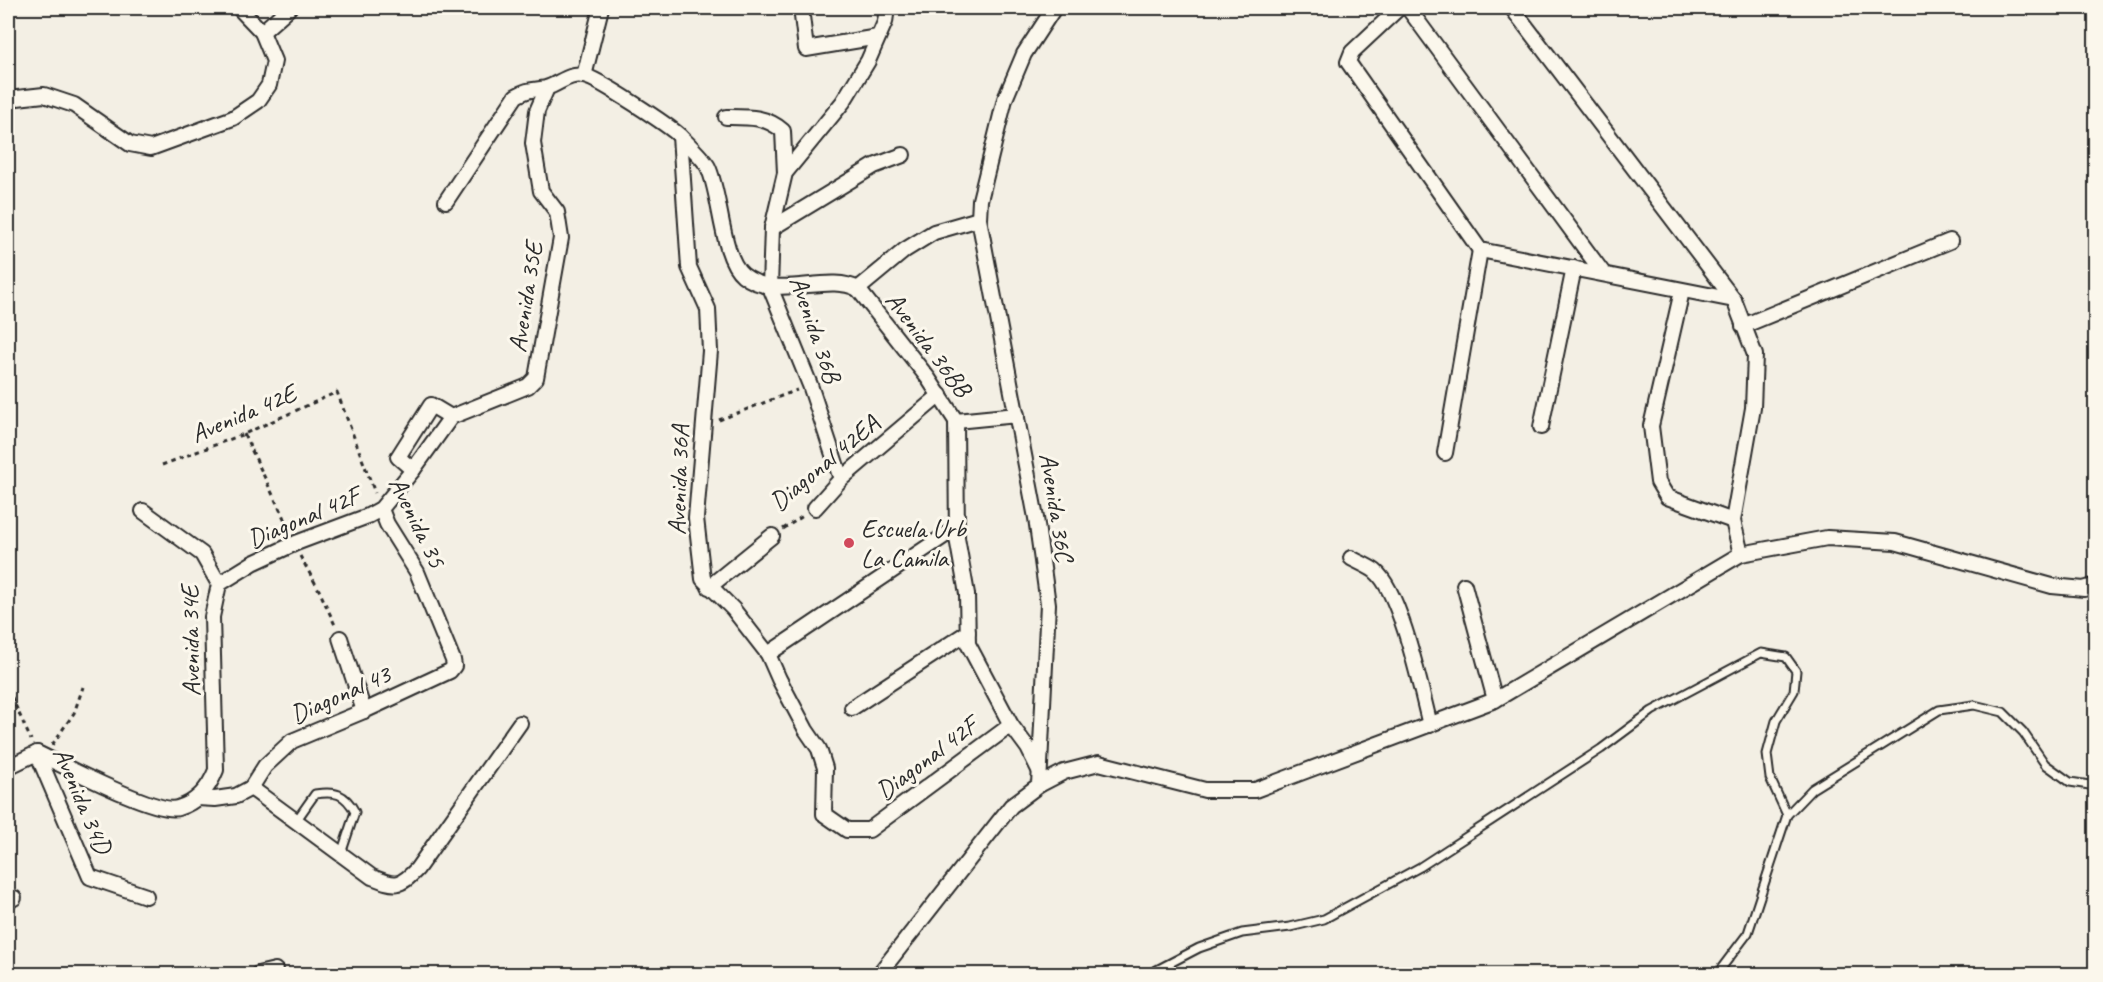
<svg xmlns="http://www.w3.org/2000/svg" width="2103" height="982" viewBox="0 0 2103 982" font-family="Caveat,sans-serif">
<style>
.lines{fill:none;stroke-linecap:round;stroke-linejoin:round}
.service-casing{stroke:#2b2b2b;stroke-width:11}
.minor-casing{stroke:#2b2b2b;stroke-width:18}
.path{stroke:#2b2b2b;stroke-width:3;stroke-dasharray:4.5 4.5;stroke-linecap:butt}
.service{stroke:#fbf7ec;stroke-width:7}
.minor{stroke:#fbf7ec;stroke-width:14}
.poi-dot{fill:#d1495b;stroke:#fbf7ec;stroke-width:2}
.labels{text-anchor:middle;stroke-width:6;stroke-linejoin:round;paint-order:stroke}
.street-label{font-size:26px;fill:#2b2b2b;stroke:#fbf7ec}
.poi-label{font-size:26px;fill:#2b2b2b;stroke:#fbf7ec;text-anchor:start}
</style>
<rect width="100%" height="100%" fill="#f3efe4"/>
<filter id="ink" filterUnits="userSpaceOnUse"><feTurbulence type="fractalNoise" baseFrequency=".0167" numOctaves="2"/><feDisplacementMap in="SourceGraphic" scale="12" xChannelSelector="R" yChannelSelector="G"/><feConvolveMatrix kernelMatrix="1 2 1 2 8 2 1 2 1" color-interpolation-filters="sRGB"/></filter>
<g filter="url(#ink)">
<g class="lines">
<g class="service-casing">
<g id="service">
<path d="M296,821l19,-27c20,-3 30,-1 40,18l-14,42"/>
<path d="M1149,974l50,-26 43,-15 48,-6 34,-8 96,-52 181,-118 51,-38 109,-58 25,4 10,14 -2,20 -18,30 -9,33 3,24 17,37"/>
<path d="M1717,974l31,-41 39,-118 25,-26 127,-79 35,-5 29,7 20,20 22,32 25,18 26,4"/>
</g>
</g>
<g class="minor-casing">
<g id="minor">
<path d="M801,8l5,41 72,-12"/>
<path d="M1399,8l-47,44 -4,10 132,188 254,50"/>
<path d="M1408,8l195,265"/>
<path d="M1512,8l222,292 21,55 -2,53 -20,113 8,33"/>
<path d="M262,32l27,-24"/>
<path d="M584,76l17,-68"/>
<path d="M8,99l36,-4 30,10 56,39 21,4 82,-30 25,-17 11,-16 5,-24 -12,-29 -23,-24"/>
<path d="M726,117c22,0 40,-1 57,14l2,42"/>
<path d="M680,136l9,131 19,42 2,42 -14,167 7,61 30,30 35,45 11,25 27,51 13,19 6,19 -1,46 23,16h22l142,-105"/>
<path d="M446,201l70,-105c14,-8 16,-5 30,-8 14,-4 22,-15 38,-12 13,2 86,50 97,61 7,7 23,22 27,30 13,27 13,90 35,108 34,27 84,-3 115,14l47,-39 29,-18 45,-13"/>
<path d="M772,228l102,-62 29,-11"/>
<path d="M858,289l70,89 28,43 1,117 10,56 1,50 43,81 17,23 11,22"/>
<path d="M1682,291l-31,135 7,56 9,15 66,24"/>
<path d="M1743,326l207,-85"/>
<path d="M956,421l61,-6"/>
<path d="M1541,427l33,-159"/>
<path d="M1445,453l35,-203"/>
<path d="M413,470l-15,-13 33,-52 20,12"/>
<path d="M841,479l-31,-94 -40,-98 2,-59 13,-55 58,-71 25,-41 17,-39 2,-14"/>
<path d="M815,508l26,-29 99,-84"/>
<path d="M1351,558c7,4 17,8 24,13 26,21 46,119 55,154"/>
<path d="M219,584l34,-21 43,-20 72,-27 13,-7 32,-39 38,-53 77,-31 8,-8 25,-140 -4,-26 -16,-21 -8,-48 4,-32 10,-23"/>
<path d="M1464,585l31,115"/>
<path d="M709,587l63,-51"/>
<path d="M340,638l24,73"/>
<path d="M768,654l188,-126"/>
<path d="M852,708l116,-76"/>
<path d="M37,753l53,124 56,19"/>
<path d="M8,767l29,-14c24,11 120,62 141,55 20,-6 31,-20 38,-38l-4,-153 7,-33 -17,-30 -59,-43"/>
<path d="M1039,785l25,-13 35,-9 106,27h50l240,-90 246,-146 86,-16 68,4 157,44 32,3 12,-4"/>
<path d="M251,788l121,89c23,9 27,11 45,-8l103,-146"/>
<path d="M197,798l18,1 21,-3 15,-8 14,-22 27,-25 72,-30 86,-40 4,-5 -1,-6 -36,-88 -30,-48 -6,-15"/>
<path d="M8,901l6,-3"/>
<path d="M258,974l17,-4"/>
<path d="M879,974l132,-168 28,-21 9,-181 -12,-86 -57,-299 1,-19 25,-101 19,-45 30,-46"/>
</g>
</g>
<g class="path">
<path d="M719,420l78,-30"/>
<path d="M244,434l46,97"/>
<path d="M162,465l82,-31 93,-42 38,101"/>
<path d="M783,529l20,-13"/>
<path d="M300,556l19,34 16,35"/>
<path d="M8,689l23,51"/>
<path d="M52,745l22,-32 9,-26"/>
</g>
<use href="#service" class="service"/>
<use href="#minor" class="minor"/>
</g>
</g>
<circle class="poi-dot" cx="849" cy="543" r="6"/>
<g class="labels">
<g class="street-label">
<text transform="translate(525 297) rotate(-81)" y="9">Avenida 35E</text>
<text transform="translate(816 329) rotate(71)" y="9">Avenida 36B</text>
<text transform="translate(929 344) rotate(53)" y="9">Avenida 36BB</text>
<text transform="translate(243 413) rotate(-23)" y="9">Avenida 42E</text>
<text transform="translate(824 462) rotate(-40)" y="9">Diagonal 42EA</text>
<text transform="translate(678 480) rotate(-88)" y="9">Avenida 36A</text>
<text transform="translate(1057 507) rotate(81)" y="9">Avenida 36C</text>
<text transform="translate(303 517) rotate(-23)" y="9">Diagonal 42F</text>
<text transform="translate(418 522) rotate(64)" y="9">Avenida 35</text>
<text transform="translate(190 641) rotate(-91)" y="9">Avenida 34E</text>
<text transform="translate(340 694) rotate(-24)" y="9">Diagonal 43</text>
<text transform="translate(926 758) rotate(-37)" y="9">Diagonal 42F</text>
<text transform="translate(83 800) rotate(67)" y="9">Avenida 34D</text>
</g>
<g class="poi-label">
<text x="861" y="537">Escuela Urb<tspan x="861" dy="30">La Camila</tspan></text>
</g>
</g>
<rect width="2103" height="982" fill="none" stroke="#fbf7ec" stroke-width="30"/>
<rect x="15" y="15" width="2073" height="952" fill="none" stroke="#2b2b2b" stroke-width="2" filter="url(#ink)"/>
</svg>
